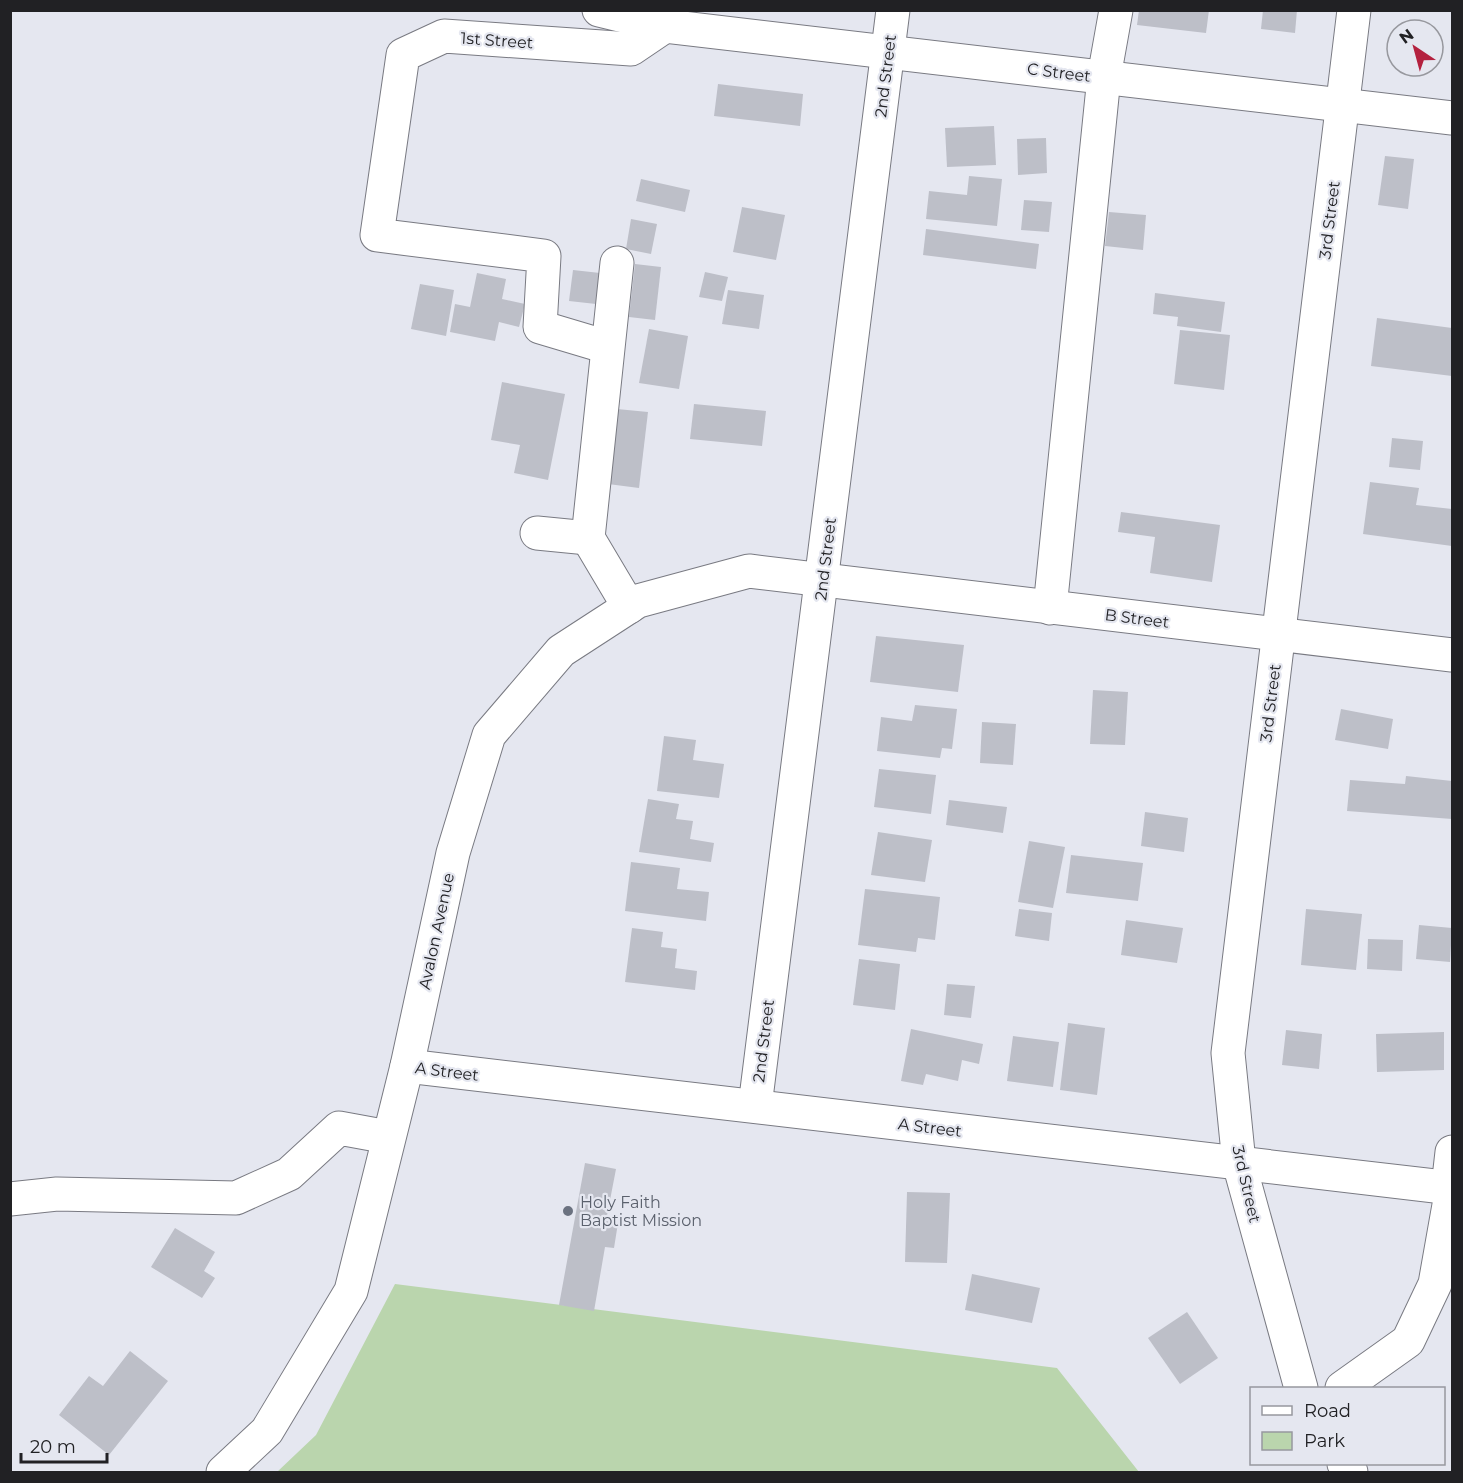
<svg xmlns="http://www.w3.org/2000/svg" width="1463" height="1483" viewBox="0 0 1463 1483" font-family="Montserrat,sans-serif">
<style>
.green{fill:#bad5ad}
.building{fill:#bdbfc8}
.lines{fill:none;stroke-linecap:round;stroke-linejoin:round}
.minor-casing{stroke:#797a82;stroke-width:35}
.minor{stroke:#fff;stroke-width:33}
.worship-dot{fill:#6b7280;stroke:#e5e7f0;stroke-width:2}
.labels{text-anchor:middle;stroke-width:4.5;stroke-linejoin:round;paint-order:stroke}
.street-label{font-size:16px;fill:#212124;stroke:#e5e7f0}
.worship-label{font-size:16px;fill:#5b616d;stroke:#e5e7f0;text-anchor:start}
</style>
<rect width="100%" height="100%" fill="#e5e7f0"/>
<path class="green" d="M395,1284l662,84 82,104h-862l39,-37z"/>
<g class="building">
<path d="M1139,10h70l-3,23 -69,-8z"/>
<path d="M1263,10h34l-2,23 -34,-4z"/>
<path d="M718,84l85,10 -3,32 -86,-10z"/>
<path d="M994,126l2,39 -49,2 -2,-39z"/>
<path d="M1046,138l1,35 -29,2 -1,-36z"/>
<path d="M1385,156l29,3 -6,50 -30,-4z"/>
<path d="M969,176l33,3 -5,47 -71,-7 3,-28 38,4z"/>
<path d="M641,179l49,11 -5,22 -49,-11z"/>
<path d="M1024,200l28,2 -3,30 -28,-2z"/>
<path d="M742,207l43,8 -9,45 -43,-8z"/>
<path d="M1109,212l37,3 -3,35 -38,-4z"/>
<path d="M631,219l26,5 -6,30 -25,-5z"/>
<path d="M926,229l113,15 -3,25 -113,-14z"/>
<path d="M635,264l26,3 -6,53 -26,-3z"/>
<path d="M573,270l27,3 -4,31 -27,-3z"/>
<path d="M705,272l23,5 -6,24 -23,-4z"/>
<path d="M477,273l29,6 -4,20 23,5 -6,23 -20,-5 -4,19 -45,-9 5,-28 15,3z"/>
<path d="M420,284l34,6 -8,46 -35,-7z"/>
<path d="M728,290l36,5 -5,34 -37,-5z"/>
<path d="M1155,293l70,9 -4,30 -44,-6 1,-9 -25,-3z"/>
<path d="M1377,318l75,10v48l-81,-10z"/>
<path d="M649,329l39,7 -9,53 -40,-6z"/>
<path d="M1180,330l50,5 -6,55 -50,-6z"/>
<path d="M502,382l63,12 -17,86 -34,-7 6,-28 -29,-5z"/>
<path d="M694,404l72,7 -4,35 -72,-7z"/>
<path d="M617,409l31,3 -9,76 -31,-4z"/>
<path d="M1392,438l31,3 -3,29 -31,-3z"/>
<path d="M1370,482l49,6 -3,17 36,4v37l-89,-12z"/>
<path d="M1121,512l99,13 -8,57 -62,-9 5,-36 -37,-5z"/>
<path d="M876,636l88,9 -6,47 -88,-10z"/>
<path d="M1093,690l35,2 -3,53 -35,-1z"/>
<path d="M915,705l42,4 -5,40 -10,-1 -2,10 -63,-7 4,-34 31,4z"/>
<path d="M1341,709l52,10 -5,30 -53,-9z"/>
<path d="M982,722l34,2 -3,41 -33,-2z"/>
<path d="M664,736l32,4 -3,20 31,4 -5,34 -62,-7z"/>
<path d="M879,769l57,6 -5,39 -57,-7z"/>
<path d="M1406,776l46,5v38l-105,-8 3,-31 55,4z"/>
<path d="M648,799l31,5 -3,15 17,2 -3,18 24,4 -3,19 -72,-10z"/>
<path d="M949,800l58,7 -4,26 -57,-8z"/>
<path d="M1145,812l43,6 -4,34 -43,-6z"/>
<path d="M878,832l54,8 -7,42 -54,-7z"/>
<path d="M1029,841l36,6 -12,61 -35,-6z"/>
<path d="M1071,855l72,8 -5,38 -72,-8z"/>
<path d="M631,862l49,6 -3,21 32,3 -3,29 -81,-10z"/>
<path d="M865,889l75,8 -5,43 -17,-2 -2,14 -58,-7z"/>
<path d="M1019,909l33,4 -3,28 -34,-5z"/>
<path d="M1306,909l56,5 -6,56 -55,-5z"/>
<path d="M1126,920l57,8 -6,35 -56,-8z"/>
<path d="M1419,925l33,3 -2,34 -34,-3z"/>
<path d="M632,928l31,4 -2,15 16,2 -2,19 22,3 -2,19 -70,-8z"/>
<path d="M1368,939l35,1 -1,31 -35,-2z"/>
<path d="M859,959l41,5 -5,46 -42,-5z"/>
<path d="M947,984l28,2 -4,32 -27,-3z"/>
<path d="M1068,1023l37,5 -8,67 -37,-5z"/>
<path d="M911,1029l72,15 -4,20 -17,-4 -4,21 -32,-7 -3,11 -22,-4z"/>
<path d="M1286,1030l36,4 -3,35 -37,-4z"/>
<path d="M1444,1032v38l-67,2 -1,-38z"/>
<path d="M1013,1036l46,6 -6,45 -46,-6z"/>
<path d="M585,1163l31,6 -10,52 12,2 -4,25 -9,-1 -11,64 -35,-6z"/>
<path d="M907,1192l43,1 -3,70 -42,-1z"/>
<path d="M175,1228l40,24 -11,19 11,7 -13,20 -51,-31z"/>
<path d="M972,1274l68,14 -8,35 -67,-13z"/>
<path d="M1187,1312l31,46 -38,26 -32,-46z"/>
<path d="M130,1351l38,30 -59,74 -50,-40 30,-39 14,10z"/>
</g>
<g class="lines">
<g class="minor-casing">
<g id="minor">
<path d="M599,10l66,16 787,92"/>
<path d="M617,263l-29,275 41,69"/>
<path d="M607,347l-67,-20 4,-71 -167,-21 26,-180 41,-19 187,13 34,-23"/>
<path d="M537,533l51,5"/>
<path d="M1050,608l54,-531 12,-67"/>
<path d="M407,1066l1045,122"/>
<path d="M755,1106l138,-1096"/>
<path d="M1448,1187l4,-35"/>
<path d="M10,1199l47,-5 179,4 53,-24 50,-46 49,9"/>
<path d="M1301,1388l-62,-225 -11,-110 126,-1043"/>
<path d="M1342,1388l66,-47 27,-57 17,-96"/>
<path d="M1344,1464l7,8"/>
<path d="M223,1472l44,-41 84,-140 56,-225 46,-213 36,-118 72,-84 77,-50 111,-30 703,84"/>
</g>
</g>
<use href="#minor" class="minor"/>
</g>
<circle class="worship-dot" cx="568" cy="1211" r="6"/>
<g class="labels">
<g class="street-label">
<text transform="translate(497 40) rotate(4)" y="6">1st Street</text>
<text transform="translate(1059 72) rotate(7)" y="6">C Street</text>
<text transform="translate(885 76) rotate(-83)" y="6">2nd Street</text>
<text transform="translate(1329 220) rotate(-83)" y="6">3rd Street</text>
<text transform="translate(825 559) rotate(-83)" y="6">2nd Street</text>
<text transform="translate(1137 618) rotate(7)" y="6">B Street</text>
<text transform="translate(1270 703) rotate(-83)" y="6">3rd Street</text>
<text transform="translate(436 931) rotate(-78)" y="6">Avalon Avenue</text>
<text transform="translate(763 1041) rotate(-83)" y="6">2nd Street</text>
<text transform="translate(447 1071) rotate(7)" y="6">A Street</text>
<text transform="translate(930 1127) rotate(7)" y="6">A Street</text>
<text transform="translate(1247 1184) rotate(77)" y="6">3rd Street</text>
</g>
<g class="worship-label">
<text x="580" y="1208">Holy Faith<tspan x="580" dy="18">Baptist Mission</tspan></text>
</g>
</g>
<rect width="1463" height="1483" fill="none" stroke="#212124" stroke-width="24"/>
<rect x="1250" y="1387" width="195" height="78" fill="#e5e7f0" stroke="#97989e" stroke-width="1.5"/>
<rect x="1262" y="1406" width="30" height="9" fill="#ffffff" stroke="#97989e" stroke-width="1.5"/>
<text x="1304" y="1417" font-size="18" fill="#212124">Road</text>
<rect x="1262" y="1432" width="30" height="18" fill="#bad5ad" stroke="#97989e" stroke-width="1.5"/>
<text x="1304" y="1447" font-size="18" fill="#212124">Park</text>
<g transform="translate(1415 48) rotate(324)"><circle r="28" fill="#e5e7f0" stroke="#97989e" stroke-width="1.5"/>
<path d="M0-4.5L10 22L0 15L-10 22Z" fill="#b4213f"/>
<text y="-9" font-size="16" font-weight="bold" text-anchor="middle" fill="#212124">N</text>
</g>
<path d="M21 1453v9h86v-9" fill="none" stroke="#212124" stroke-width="3"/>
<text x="30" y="1453" font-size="18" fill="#212124" stroke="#e5e7f0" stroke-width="4.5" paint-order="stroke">20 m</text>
</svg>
